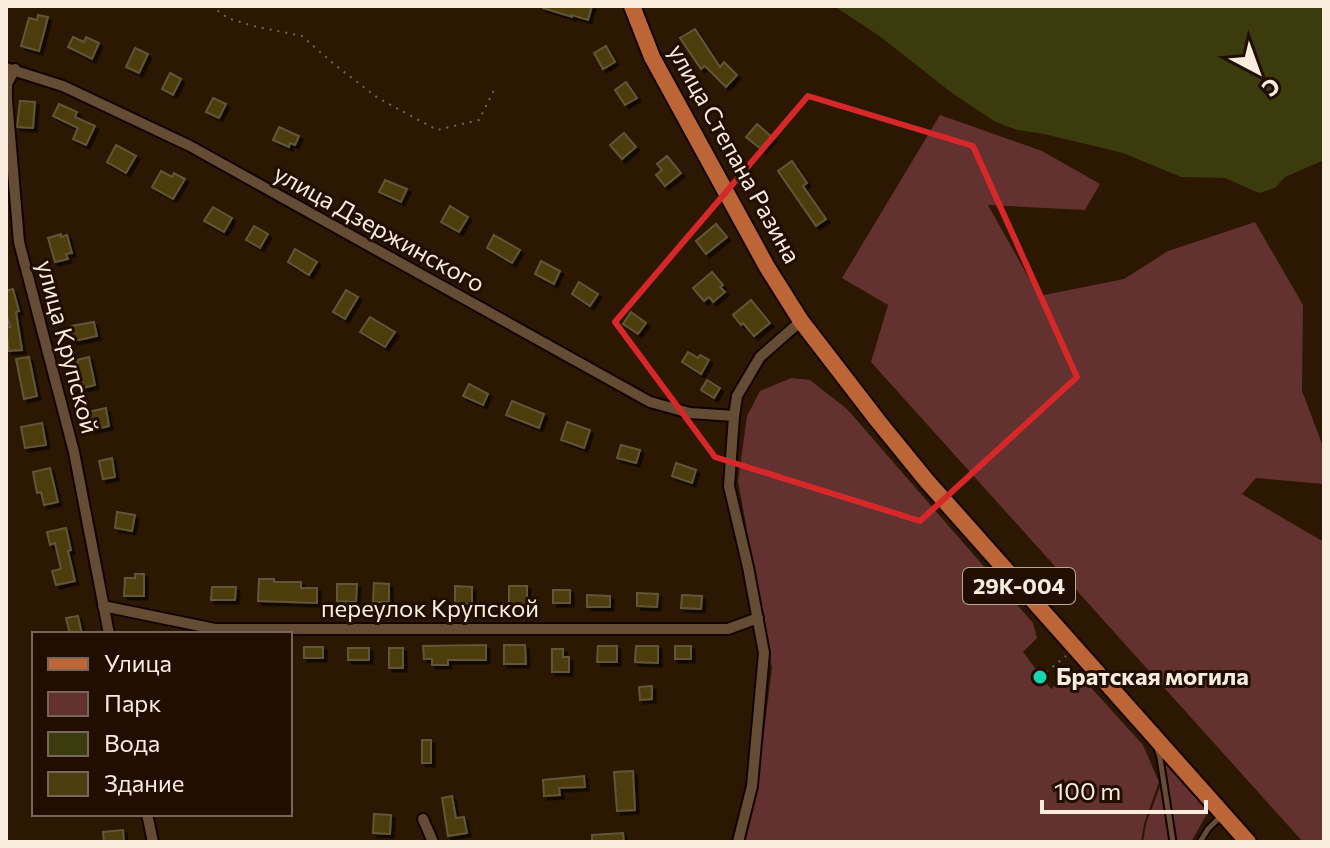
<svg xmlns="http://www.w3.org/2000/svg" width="1330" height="848" viewBox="0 0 1330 848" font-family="Commissioner,sans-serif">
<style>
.green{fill:#623130}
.water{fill:#3b3b0d}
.building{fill:#4d3c0e;stroke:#625637;stroke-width:2;filter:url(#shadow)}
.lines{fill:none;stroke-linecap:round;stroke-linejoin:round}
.lane-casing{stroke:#130300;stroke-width:9}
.street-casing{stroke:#130300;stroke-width:14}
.primary-casing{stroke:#130300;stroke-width:20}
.path{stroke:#786653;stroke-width:2;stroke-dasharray:2 6;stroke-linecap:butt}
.lane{stroke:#654d35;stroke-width:5}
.street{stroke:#654d35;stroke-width:10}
.primary{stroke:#bc6638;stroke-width:16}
.marked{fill:none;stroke:#d62828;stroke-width:6;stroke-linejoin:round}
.poi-dot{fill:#18d5b2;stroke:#210e00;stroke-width:3}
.labels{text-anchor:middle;stroke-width:6;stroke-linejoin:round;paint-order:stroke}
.shield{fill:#210e00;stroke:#b9a99b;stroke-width:2}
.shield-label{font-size:22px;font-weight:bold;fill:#faecde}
.street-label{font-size:24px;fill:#faecde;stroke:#210e00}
.poi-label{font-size:24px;font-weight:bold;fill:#faecde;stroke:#210e00;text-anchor:start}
</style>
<defs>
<filter id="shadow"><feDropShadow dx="3.5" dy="3.5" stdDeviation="0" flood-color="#0009"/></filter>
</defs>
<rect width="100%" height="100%" fill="#2c1702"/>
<g class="green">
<path d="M940,115l102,36 58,33 -15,26 -97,-5 51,91 85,-17 44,-28 87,-29 48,83 -1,86 22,58v35l-68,-6 -14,16 82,48v300h-21l-432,-480 17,-57 -46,-27z"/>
<path d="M791,378l19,2 37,29 186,214 4,15 -14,14 28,37 18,-16 16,8 58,64 16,37 -15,42 -3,18h-396l10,-41 17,-133 -34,-187 9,-65 13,-25z"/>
<path d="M1165,763l43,49 -17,30h-15z"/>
<path d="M1161,784l9,58h-27l3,-18z"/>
</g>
<path class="water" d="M834,6h490v154l-39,17 -10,11 -16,5 -34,-15 -44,-1 -58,-24 -79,-19 -26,-4 -12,-4 -12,-5 -42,-28 -74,-58z"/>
<g class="building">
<path d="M543,6h49l-4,14 -16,-5v2l-29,-9z"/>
<path d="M38,15l10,2 -9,34 -18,-5 8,-28 8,2z"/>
<path d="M695,29l25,38 4,-5 13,13 -11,12 -21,-21 -4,3 -21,-31z"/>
<path d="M73,37l11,5 2,-5 13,6 -7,16 -24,-12z"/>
<path d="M606,46l9,16 -12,7 -9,-16z"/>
<path d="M135,48l13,6 -9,19 -13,-6z"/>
<path d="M170,73l11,6 -8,16 -11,-6z"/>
<path d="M626,82l11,16 -12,7 -10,-15z"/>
<path d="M213,98l13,6 -7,14 -13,-6z"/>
<path d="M20,101l15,1 -2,26 -16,-1z"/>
<path d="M59,104l18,8 -2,5 20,9 -9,19 -13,-6 5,-11 -25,-12z"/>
<path d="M757,124l16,14 -11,12 -16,-13z"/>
<path d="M279,127l20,9 -4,9 -5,-2 -1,4 -16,-7z"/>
<path d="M624,133l12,14 -14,12 -12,-14z"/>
<path d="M116,145l20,11 -10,17 -19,-11z"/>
<path d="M667,156l14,17 -16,13 -9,-11 6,-5 -5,-6z"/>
<path d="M792,161l15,22 -4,3 23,33 -10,7 -38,-55z"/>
<path d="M161,171l11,6 2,-4 11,6 -12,20 -21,-12z"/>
<path d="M385,180l22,9 -6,13 -22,-10z"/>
<path d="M450,206l18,11 -9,15 -18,-10z"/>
<path d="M213,207l19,11 -8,14 -20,-11z"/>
<path d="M716,224l11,13 -21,17 -10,-13z"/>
<path d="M254,226l14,8 -8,14 -14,-8z"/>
<path d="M61,234v3l6,-2 5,18 -6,1 2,5 -13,3 -7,-24z"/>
<path d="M494,235l26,15 -8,13 -25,-15z"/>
<path d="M295,249l22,13 -8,13 -21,-13z"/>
<path d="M541,261l19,10 -6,13 -19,-10z"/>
<path d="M712,272l11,13 -3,2 5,5 -12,10 -4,-5 -5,4 -11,-13z"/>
<path d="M579,282l19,12 -8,12 -18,-12z"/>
<path d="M13,289l6,22 -3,1 6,38 -13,1 -3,-20v-4h4l-4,-14v-22z"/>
<path d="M346,290l12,7 -13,22 -12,-7z"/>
<path d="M751,300l19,23 -16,13 -11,-13 -2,2 -8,-10z"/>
<path d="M631,312l15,11 -8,11 -15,-10z"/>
<path d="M370,317l25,15 -10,15 -25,-15z"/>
<path d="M94,322l3,14 -23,5 -3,-15z"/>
<path d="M688,352l10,6 2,-3 9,5 -8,14 -19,-12z"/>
<path d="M29,357l8,39 -13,3 -8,-40z"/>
<path d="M89,357l6,28 -12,3 -6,-28z"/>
<path d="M707,380l13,8 -6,10 -13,-8z"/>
<path d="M469,384l19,10 -5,11 -20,-9z"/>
<path d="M512,401l32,13 -5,14 -33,-13z"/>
<path d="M106,408l3,18 -17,4 -4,-18z"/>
<path d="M567,422l23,8 -6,18 -23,-8z"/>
<path d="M42,423l4,22 -21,3 -4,-21z"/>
<path d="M621,445l19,5 -4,13 -19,-5z"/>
<path d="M112,458l3,19 -12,2 -4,-18z"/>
<path d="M676,463l20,7 -4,13 -20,-7z"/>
<path d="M50,468l8,34 -14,3 -3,-13 -4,1 -4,-21z"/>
<path d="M117,512l18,3 -3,16 -17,-3z"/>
<path d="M66,528l5,22 -3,1 7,30 -19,4 -4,-14 9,-2 -6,-26 -5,2 -3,-13z"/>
<path d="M135,574h9v22h-20l1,-18h10z"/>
<path d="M259,579h15v3h27v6h16v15l-59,-2z"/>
<path d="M374,583l15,1v18h-16z"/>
<path d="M337,584h20l-1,18 -19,-1z"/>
<path d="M455,586l17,1v17h-17z"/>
<rect x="509" y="586" width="18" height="18"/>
<path d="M212,587h24l-1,13h-24z"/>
<rect x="553" y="590" width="17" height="13"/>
<path d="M637,593l21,1 -1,13 -20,-1z"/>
<path d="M587,595l23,1v11h-23z"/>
<path d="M682,595l20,1 -1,13 -20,-1z"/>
<path d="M78,616l4,18h-12l-4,-16z"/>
<path d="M486,645v15h-38v5h-16v-6h-8l-1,-13z"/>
<path d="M504,645h21l1,19h-22z"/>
<path d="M598,646h19v16h-20z"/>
<path d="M636,646h22v17l-23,-1z"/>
<rect x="675" y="646" width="16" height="13"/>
<rect x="304" y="647" width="19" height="11"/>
<rect x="348" y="648" width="21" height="12"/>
<rect x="389" y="648" width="14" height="20"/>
<path d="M552,649h11v8h6v15h-17z"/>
<path d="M652,686v13l-12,1 -1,-13z"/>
<rect x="422" y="740" width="9" height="23"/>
<path d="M633,771l2,39 -18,1 -3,-39z"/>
<path d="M584,776l1,11 -26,1 1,7 -16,1 -1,-16z"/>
<path d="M452,796l4,22 8,-1 3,16 -19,3 -6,-38z"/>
<path d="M374,814l17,1 -1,19 -17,-1z"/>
<path d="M123,830l1,12h-20l-1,-10z"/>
<path d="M623,833l1,9h-32v-7z"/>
</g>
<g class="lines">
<g class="lane-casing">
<g id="lane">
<path d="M1157,748l3,10 13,84"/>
<path d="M1200,842l8,-13 14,-14"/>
</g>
</g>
<g class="street-casing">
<g id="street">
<path d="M6,68l57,18 127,60 460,256 40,11 44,3"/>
<path d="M15,69l-8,15v16l12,142 55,210 35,182"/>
<path d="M103,606l112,23h513l30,-11"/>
<path d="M147,814l6,28"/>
<path d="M423,819l10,23"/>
<path d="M738,842l14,-56 12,-133 -16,-86 -19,-81 5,-70 3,-20 23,-39 41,-36"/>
</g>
</g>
<g class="primary-casing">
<path id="primary" d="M632,6l20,51 115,210 34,54 77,100 48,59 322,362"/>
</g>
<g class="path">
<path d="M211,6l17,12 25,8 49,10 33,29 43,33 59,32 42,-10 15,-30"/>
<path d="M1040,677l26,-21"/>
</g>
<use href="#lane" class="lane"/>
<use href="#street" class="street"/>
<use href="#primary" class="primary"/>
</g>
<path class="marked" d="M808,96l165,50 104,231 -157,144 -205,-64 -100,-135z"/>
<circle class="poi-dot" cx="1040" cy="677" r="8"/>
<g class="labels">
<rect class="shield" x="963" y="568" width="112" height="36" rx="6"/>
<g class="shield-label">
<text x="1019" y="594">29К-004</text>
</g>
<g class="street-label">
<text transform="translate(734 154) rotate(61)" y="8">улица Степана Разина</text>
<text transform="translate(379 229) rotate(29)" y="8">улица Дзержинского</text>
<text transform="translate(67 347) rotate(75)" y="8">улица Крупской</text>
<text x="430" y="617">переулок Крупской</text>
</g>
<g class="poi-label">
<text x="1056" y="685">Братская могила</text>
</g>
</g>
<rect width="1330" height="848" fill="none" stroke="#faecde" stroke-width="16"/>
<rect x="32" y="632" width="260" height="184" fill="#210e00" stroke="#786759" stroke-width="2"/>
<rect x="48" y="658" width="40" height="12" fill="#bc6638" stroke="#786759" stroke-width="2"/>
<text x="104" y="672" font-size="24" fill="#faecde">Улица</text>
<rect x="48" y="692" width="40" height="24" fill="#623130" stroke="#786759" stroke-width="2"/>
<text x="104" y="712" font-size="24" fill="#faecde">Парк</text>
<rect x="48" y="732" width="40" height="24" fill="#3b3b0d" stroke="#786759" stroke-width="2"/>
<text x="104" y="752" font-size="24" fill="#faecde">Вода</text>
<rect x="48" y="772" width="40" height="24" fill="#4d3c0e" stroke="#786759" stroke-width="2"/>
<text x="104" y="792" font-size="24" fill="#faecde">Здание</text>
<g transform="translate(1258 72) rotate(139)" stroke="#210e00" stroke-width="6" paint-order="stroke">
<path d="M0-6L14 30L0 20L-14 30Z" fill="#faecde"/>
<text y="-12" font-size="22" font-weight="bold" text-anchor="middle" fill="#faecde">С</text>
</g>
<path d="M1042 800v12h164v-12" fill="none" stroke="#faecde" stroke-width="4"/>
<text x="1054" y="800" font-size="24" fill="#faecde" stroke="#210e00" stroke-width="6" paint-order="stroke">100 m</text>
</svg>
